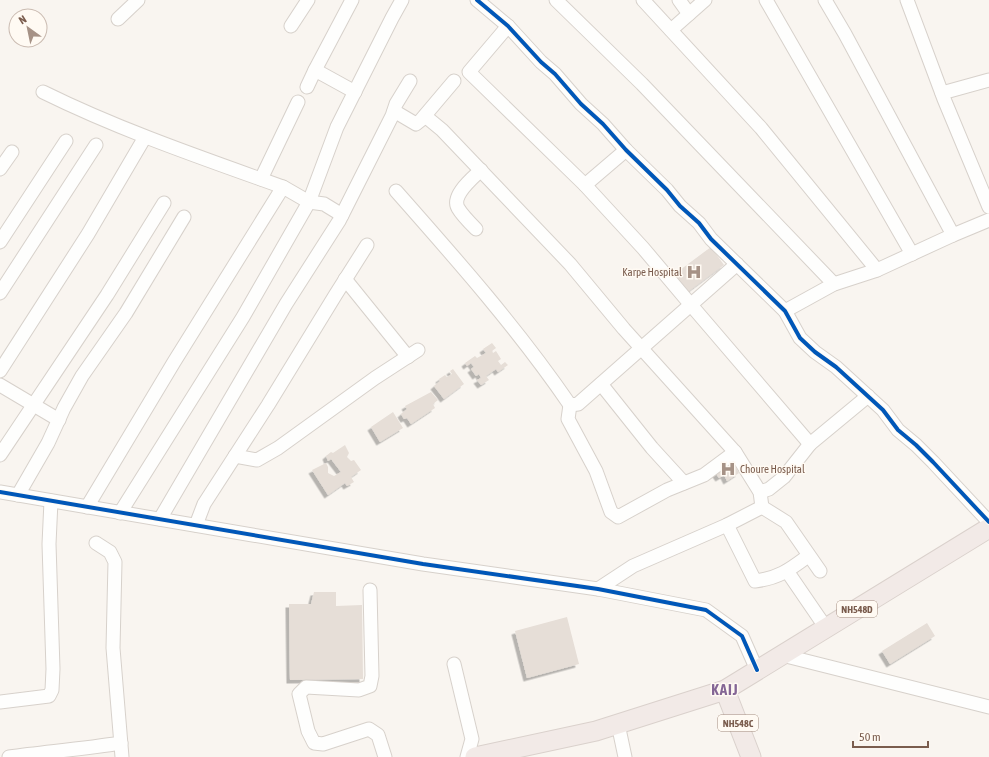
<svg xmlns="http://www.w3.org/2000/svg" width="989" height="757" viewBox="0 0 989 757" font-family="'Asap Condensed',sans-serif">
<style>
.building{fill:#e6ded7;filter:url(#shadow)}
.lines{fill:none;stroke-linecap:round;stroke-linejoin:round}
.minor-casing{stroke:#d7d1cb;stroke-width:15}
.highway-casing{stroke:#dad1cc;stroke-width:21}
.minor{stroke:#fefefd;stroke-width:13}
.highway{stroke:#f2eae7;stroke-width:19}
.cycleway-casing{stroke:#fffaf3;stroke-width:6}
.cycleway{stroke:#0057b8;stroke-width:4}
.labels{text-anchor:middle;stroke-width:3;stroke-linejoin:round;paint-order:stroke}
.shield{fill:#fffaf3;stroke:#a28b7f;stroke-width:1}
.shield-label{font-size:10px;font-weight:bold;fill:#7a5c4d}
.poi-label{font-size:11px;fill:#7a5c4d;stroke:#fffaf3;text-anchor:end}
.district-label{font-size:15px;font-weight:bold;letter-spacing:1px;fill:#846695;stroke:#fffaf3}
</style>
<defs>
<filter id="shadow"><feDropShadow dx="-3.5" dy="3.5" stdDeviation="0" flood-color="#0004"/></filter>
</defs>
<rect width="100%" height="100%" fill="#f9f5f0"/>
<g class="building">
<path d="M711,247l13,18 -39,29 -13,-18z"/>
<path d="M492,343l4,5 -4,3 1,2 3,-2 5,8 -3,2 3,4 4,-3 3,3 -10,7 -2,-3 -10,7 3,4 -8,5 -4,-5 4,-2 -2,-4 -3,2 -5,-7 3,-2 -3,-4 -4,3 -2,-3 10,-7 2,2 9,-5 -3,-4z"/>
<path d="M453,369l11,15 -20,15 -10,-13 6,-5 -1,-2 6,-4 2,2 5,-3 -2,-3z"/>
<path d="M431,392l7,8 -5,4 2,4 -24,16 -4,-6 -3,1 -3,-5 6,-5 -2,-3z"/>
<path d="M393,412l10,16 -23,14 -9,-15z"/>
<path d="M345,445l4,8 -2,4 4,4 3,-1 7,10 -10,7 3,5 -7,4 -2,-3 -17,12 -16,-25 14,-7 2,4v6l6,3 7,-4 -10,-13 -3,2 -2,-5 5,-4 2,1z"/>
<path d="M731,459l8,14 -12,8 -3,-6 -5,3 -5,-7z"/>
<path d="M314,592h22v14l26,-1 1,74 -73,1 -1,-76h22z"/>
<path d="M567,617l12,47 -52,14 -12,-47z"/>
<path d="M927,623l8,13 -45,28 -8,-13z"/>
</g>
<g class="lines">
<g class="minor-casing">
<g id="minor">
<path d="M477,0l31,26 33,36 14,12 26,30 22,20 23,26 41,40 13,16 19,17 12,16 74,72 15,27 15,14 21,15 47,43 15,20 18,15 17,17 56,60"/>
<path d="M556,0l86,84 192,200"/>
<path d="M643,0l118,128 116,142"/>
<path d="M679,0l10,14"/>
<path d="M766,0l146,254"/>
<path d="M907,0l37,99 45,108"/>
<path d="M118,19l20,-19"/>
<path d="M291,26l17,-26"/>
<path d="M508,26l-39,46 116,113 58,63 48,57 119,139 58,-48"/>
<path d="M671,30l34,-30"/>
<path d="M315,70l37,-70"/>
<path d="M307,87l8,-17 40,22"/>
<path d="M43,92c77,38 159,66 240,95l-109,175 -87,145"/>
<path d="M942,93l47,-13"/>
<path d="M394,111l22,13 5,-4 33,-39"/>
<path d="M425,116l17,14 128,134 54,65 111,123 25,40 2,15 -35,18 -94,41 -35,23"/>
<path d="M0,169l12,-17"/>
<path d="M261,179l37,-77"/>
<path d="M585,185l41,-35"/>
<path d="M283,187l26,15 15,2 18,11"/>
<path d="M396,191c61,69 122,138 174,214l8,-1 159,-140"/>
<path d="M476,229c-6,-6 -14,-14 -18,-21 -7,-13 15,-30 23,-38"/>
<path d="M953,235l36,-15"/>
<path d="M0,242l66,-101"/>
<path d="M345,279l63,78"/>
<path d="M0,293l96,-148"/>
<path d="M785,311l49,-27 43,-14 76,-35 -108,-201 -20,-34"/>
<path d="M0,371l88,-137 57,-97"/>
<path d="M601,384l51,64 32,35"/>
<path d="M0,385l59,35"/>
<path d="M570,405l-2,14 28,52 15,41 7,5 49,-27 37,-15 31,-23"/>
<path d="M0,455l107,-160 57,-92"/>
<path d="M235,456l22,4 21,-12 97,-70 43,-28"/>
<path d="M0,492l423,72 175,25 108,21 36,26 15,34"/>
<path d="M760,492l9,-3 15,-12 26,-33"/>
<path d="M18,495l30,-52 16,-35 18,-32 44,-63 58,-96"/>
<path d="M762,507l24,15 34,49"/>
<path d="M120,513l123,-196 66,-115 28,-75 55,-109 10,-18"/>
<path d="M160,519l126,-215 53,-83 53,-105 4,-12 14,-23"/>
<path d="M196,525l8,-21 64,-99 68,-111 31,-49"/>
<path d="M727,525l28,56c24,-3 34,-11 53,-25"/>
<path d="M96,543l14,9 5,10 -2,86 9,109"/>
<path d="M787,571l39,57"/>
<path d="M370,590l2,86 -2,10 -11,4 -53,-3 -7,7 9,37 6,12 9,1 46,-15 9,6 7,22"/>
<path d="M782,655l207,52"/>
<path d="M454,664l18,75 -5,18"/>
<path d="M0,702l49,-6 3,-6 1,-21 -4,-125 2,-43"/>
<path d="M618,724l7,33"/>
<path d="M9,757c37,-5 74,-8 112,-14"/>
</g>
</g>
<g class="highway-casing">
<g id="highway">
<path d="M725,690l26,67"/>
<path d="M475,757l121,-26 129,-41 264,-162"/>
</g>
</g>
<use href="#minor" class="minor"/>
<use href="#highway" class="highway"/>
<g class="cycleway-casing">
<g id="cycleway">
<path d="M477,0l31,26 33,36 14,12 26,30 22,20 23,26 41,40 13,16 19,17 12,16 74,72 15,27 15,14 21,15 47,43 15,20 18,15 17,17 56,60"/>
<path d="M0,492l423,72 175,25 108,21 36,26 15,34"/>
</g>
</g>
<use href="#cycleway" class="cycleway"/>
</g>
<defs>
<g id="hospital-bare" transform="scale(1.2)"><path d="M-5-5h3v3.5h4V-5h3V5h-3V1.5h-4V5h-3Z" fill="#a69286" stroke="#fffaf3" stroke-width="2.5" paint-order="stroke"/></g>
</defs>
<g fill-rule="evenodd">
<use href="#hospital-bare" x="694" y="272"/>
<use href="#hospital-bare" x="728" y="469"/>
</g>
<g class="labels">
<g class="shield">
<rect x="837" y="601" width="40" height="16" rx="3"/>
<rect x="718" y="715" width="40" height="16" rx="3"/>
</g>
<g class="shield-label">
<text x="857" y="613">NH548D</text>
<text x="738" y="727">NH548C</text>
</g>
<g class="poi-label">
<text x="682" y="276">Karpe Hospital</text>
<text x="740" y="473" text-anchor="start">Choure Hospital</text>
</g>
<g class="district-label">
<text x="725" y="695">KAIJ</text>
</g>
</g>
<g transform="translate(28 28) rotate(327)"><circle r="19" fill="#fffaf3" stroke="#cabbb1"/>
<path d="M0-3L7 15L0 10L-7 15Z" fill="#a69286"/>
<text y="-6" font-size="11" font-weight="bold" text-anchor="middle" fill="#7a5c4d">N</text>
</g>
<path d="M853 741v6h75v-6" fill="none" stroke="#7a5c4d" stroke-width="2"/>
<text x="859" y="741" font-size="12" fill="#7a5c4d" stroke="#fffaf3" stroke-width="3" paint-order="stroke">50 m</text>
</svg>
